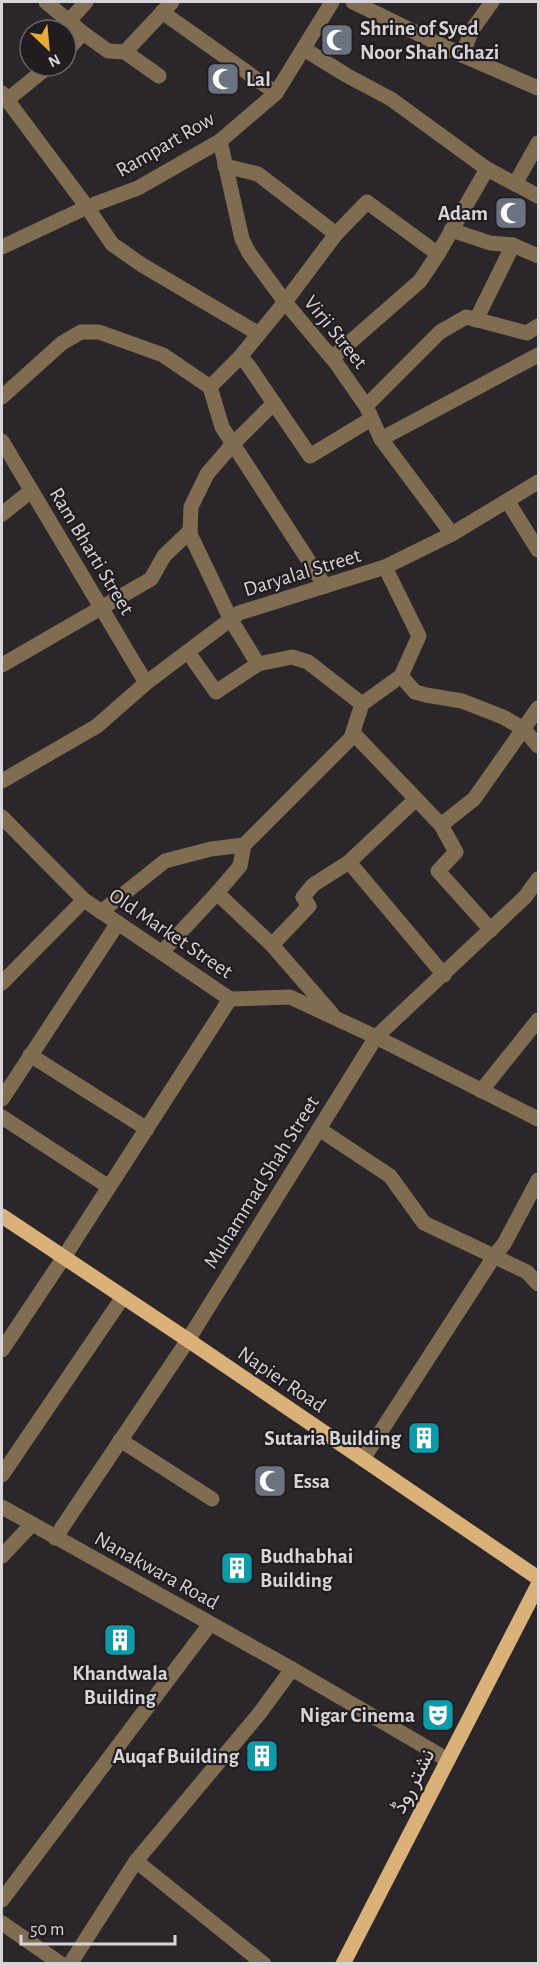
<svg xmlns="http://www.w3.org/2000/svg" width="540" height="1965" viewBox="0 0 540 1965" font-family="'Alegreya Sans',Vazirmatn,sans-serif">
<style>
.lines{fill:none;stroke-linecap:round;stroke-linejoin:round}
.minor{stroke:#806c51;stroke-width:15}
.major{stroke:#dab178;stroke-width:15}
.labels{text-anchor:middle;stroke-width:4.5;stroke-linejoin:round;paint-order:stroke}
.poi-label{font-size:21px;font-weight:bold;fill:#d7d4d7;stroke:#201c20;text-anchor:start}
.street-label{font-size:21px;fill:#d7d4d7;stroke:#201c20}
</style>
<rect width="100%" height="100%" fill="#2a262a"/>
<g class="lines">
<g class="minor">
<path d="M46,2l37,31"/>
<path d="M353,2l109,53 76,33"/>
<path d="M162,12l114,81"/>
<path d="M69,21l17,-19"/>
<path d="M304,49l42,26 45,24 96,70 51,27"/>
<path d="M66,51l17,-18 25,18 17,1 47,-50"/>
<path d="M125,52l34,24"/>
<path d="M462,55l10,-25 20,-28"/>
<path d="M2,93l85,114 25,37 30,21 117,69"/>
<path d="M7,100l42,-34"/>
<path d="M220,141l22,98 7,14 36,49 51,61 30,43 15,33 71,95"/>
<path d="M225,166l33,8 78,60"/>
<path d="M515,184l23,-41"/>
<path d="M451,230l39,13 23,2 25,11"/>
<path d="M2,247l85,-40 51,-19 82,-47 56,-48 56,-91"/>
<path d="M476,320l37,-75"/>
<path d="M240,357l8,8 62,91 61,-37"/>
<path d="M332,358l88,-77 18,-27"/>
<path d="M210,387l30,-30 45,-55 51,-68 31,-32 71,52 49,-85"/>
<path d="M2,397l60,-54 19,-11h18l64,23 47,32 12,40 103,159"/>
<path d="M366,406l74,-74 26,-15 61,16 11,-7"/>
<path d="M381,439l157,-84"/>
<path d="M2,441l144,242"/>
<path d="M508,502l30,48"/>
<path d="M2,514l29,-23"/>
<path d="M188,652l28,40 42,-28 34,-7 16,5 54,42"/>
<path d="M258,664l-27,-44 -41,-86 1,-27 16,-33 26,-30 41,-41"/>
<path d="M2,665l149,-86 13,-23 26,-25"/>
<path d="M401,676l14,16 11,3 36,6 41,16 21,12 14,17"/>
<path d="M353,733l88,92 15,27 -18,19 53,59"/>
<path d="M2,781l95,-55 49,-43 93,-70 146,-46 67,-33 86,-52"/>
<path d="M2,817l82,83 146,99 60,-2 86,40 162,82"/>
<path d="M441,825l33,-26 64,-91"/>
<path d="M349,862l95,113"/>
<path d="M217,893l55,52 60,69"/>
<path d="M101,912l64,-51 46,-12 33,-4 107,-107 11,-34 39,-28 18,-40 -34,-69"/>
<path d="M272,945l37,-39 -6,-9 10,-12 36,-23 67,-63"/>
<path d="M162,952l55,-59 23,-27 4,-21"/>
<path d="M2,983l82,-83"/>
<path d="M30,1055l117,74"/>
<path d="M481,1091l57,-71"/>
<path d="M2,1099l116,-176"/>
<path d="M2,1117l107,70"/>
<path d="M319,1129l71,47 34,47 103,49 11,12"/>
<path d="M2,1350l62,-93 166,-258"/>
<path d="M120,1440l92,59"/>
<path d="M363,1459l132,-204 9,-11 34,-64"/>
<path d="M2,1475l121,-178"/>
<path d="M2,1507l290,162 156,91"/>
<path d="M55,1538l133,-198 188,-303 149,-140 13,-18"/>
<path d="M2,1556l30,-32"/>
<path d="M136,1861l128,103"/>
<path d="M2,1900l208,-276"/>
<path d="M2,1923l59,41"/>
<path d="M70,1964l66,-103 123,-147 33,-45"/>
</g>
<g class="major">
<path d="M2,1216l186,124 350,238"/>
<path d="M343,1964l195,-379"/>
</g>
</g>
<defs>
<g id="mosque-square" transform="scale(1.725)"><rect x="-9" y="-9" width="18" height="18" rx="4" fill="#6b7280" stroke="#201c20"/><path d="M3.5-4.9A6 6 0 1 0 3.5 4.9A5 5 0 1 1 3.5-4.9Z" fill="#fff"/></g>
<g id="building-square" transform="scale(1.725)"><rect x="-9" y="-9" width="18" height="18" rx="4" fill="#0f9aa8" stroke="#201c20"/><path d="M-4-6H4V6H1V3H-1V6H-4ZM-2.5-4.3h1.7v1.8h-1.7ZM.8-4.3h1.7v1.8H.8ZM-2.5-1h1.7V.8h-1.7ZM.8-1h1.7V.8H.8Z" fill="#fff"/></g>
<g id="theatre-square" transform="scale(1.725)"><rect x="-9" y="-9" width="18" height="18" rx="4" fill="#0f9aa8" stroke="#201c20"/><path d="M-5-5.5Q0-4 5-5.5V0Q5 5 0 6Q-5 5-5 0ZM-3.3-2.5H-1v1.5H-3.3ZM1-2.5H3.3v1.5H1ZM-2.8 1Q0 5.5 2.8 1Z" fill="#fff"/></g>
</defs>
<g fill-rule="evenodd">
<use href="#mosque-square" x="337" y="40"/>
<use href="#mosque-square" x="223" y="79"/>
<use href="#mosque-square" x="511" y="213"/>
<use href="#building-square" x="424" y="1438"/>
<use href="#mosque-square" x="270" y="1481"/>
<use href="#building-square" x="237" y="1568"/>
<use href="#building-square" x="120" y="1640"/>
<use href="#theatre-square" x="438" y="1715"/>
<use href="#building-square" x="262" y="1756"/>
</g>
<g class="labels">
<g class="poi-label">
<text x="360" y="35">Shrine of Syed<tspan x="360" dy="24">Noor Shah Ghazi</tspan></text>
<text x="246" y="86">Lal</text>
<text x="488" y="220" text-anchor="end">Adam</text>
<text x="401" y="1445" text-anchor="end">Sutaria Building</text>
<text x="293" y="1488">Essa</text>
<text x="260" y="1563">Budhabhai<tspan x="260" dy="24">Building</tspan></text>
<text x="120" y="1680" text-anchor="middle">Khandwala<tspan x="120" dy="24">Building</tspan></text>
<text x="415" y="1722" text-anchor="end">Nigar Cinema</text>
<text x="239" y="1763" text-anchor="end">Auqaf Building</text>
</g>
<g class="street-label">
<text transform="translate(165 144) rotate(-30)" y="7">Rampart Row</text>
<text transform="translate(336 332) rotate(51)" y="7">Virji Street</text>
<text transform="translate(92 551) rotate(59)" y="7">Ram Bharti Street</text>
<text transform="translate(302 572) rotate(-17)" y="7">Daryalal Street</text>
<text transform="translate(171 933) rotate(34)" y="7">Old Market Street</text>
<text transform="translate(261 1182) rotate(-58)" y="7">Muhammad Shah Street</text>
<text transform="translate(282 1379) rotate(34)" y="7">Napier Road</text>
<text transform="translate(157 1570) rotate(29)" y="7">Nanakwara Road</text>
<text transform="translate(413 1781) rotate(-63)" y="7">نشتر روڈ</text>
</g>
</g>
<rect width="540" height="1965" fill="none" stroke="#d7d4d7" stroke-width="6"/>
<g transform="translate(48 48) rotate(154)"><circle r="28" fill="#201c20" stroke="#696669" stroke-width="1.5"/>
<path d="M0-4.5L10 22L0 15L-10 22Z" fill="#e8ab37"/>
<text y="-9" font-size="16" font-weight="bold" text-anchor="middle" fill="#d7d4d7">N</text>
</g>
<path d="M21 1935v9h154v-9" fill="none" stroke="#d7d4d7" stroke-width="3"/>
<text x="30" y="1935" font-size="18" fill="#d7d4d7" stroke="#201c20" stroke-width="4.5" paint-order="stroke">50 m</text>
</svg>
